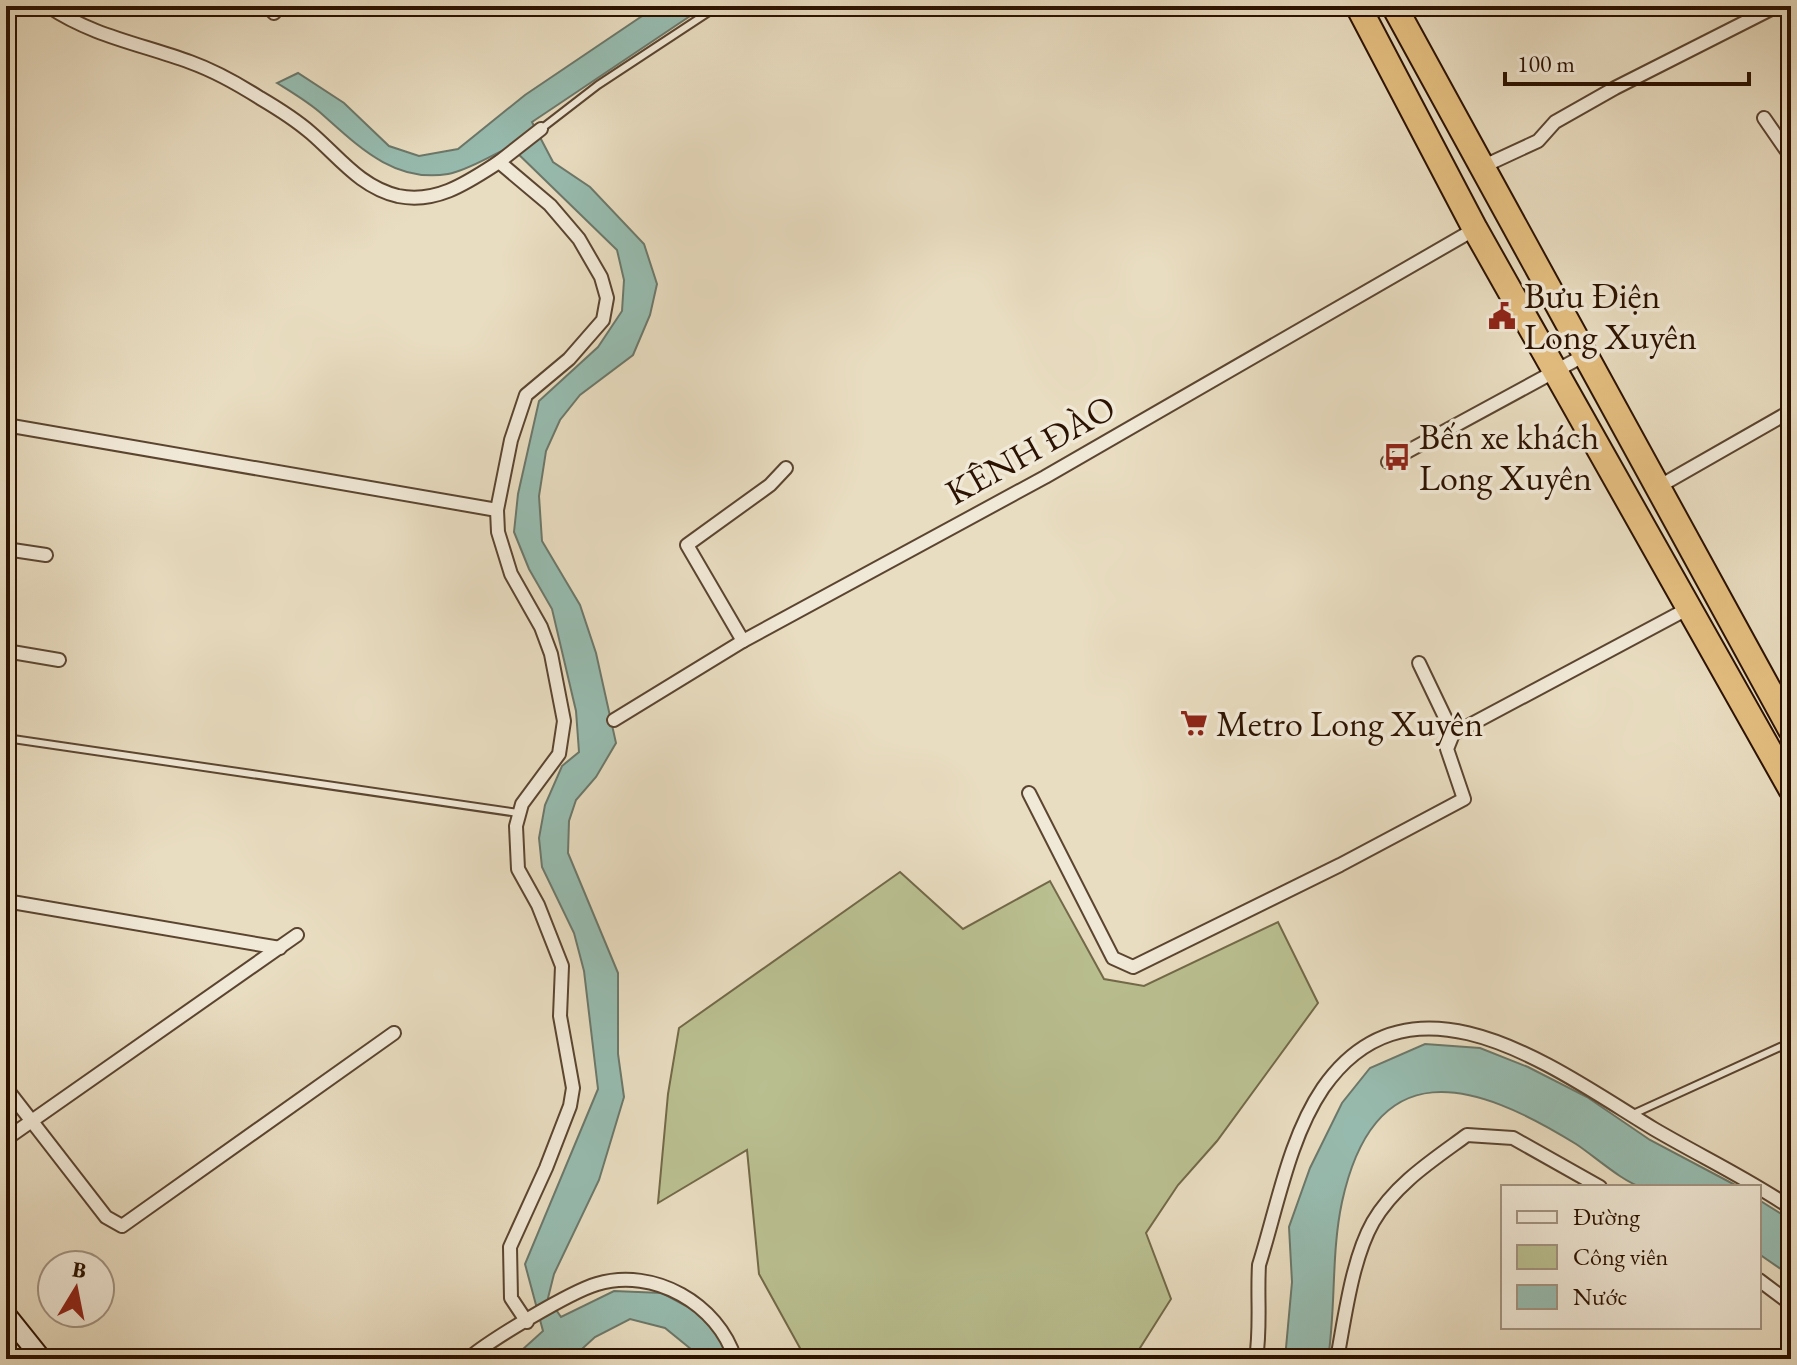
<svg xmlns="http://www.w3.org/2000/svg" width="1797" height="1365" viewBox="0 0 1797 1365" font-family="'EB Garamond',serif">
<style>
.green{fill:#bac091;stroke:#736948;stroke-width:2}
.water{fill:#97bcb0;stroke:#6c786a;stroke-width:2}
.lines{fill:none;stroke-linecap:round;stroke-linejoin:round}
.lane-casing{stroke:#5b4530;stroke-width:10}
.street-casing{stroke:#5b4530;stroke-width:16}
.secondary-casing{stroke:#2c1200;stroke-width:22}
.highway-casing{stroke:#2c1200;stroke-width:28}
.lane{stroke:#f1e9d7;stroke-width:6}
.street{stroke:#f1e9d7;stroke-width:12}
.secondary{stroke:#f1e9d7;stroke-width:18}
.highway{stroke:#e4be80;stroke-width:24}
.labels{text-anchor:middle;stroke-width:7;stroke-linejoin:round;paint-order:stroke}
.poi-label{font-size:36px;fill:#2c1200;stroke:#f1e9d7;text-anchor:start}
.street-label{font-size:36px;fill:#2c1200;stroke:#f1e9d7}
</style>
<rect width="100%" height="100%" fill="#e9ddc1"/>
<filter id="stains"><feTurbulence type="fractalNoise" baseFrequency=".0025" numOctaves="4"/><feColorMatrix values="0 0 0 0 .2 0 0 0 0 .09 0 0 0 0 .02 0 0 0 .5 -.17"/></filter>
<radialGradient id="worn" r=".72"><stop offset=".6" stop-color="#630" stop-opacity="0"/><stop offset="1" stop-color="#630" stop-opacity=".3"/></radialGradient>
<path class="green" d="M900,872l63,57 87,-48 54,98 40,7 134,-64 40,81 -101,138 -39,44 -32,48 25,66 -38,60h-327l-47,-85 -12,-124 -89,53 10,-109 11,-66z"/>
<g class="water">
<path d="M657,6h48l-173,116 21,40 37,25 54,57 13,40 -7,31 -17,40 -53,40 -20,25 -14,31 -7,45 3,45 38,64 16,48 20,90 -20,34 -20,23 -7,21 -1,32 50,120v81l6,43 -25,83 -45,94 -6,24 13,19 53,-26 48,2 28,15 28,22 10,29h-30l-1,-5 -32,-26 -35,-9 -35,18 -24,22h-59l31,-28 -18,-67 73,-175 -14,-118 -10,-38 -32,-66 -3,-29 6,-33 17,-39 17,-14 -3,-41 -24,-102 -23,-40 -15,-37 4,-38 21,-93 59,-54 24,-36 2,-31 -7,-30 -106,-103c-20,8 -42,23 -63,27 -53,9 -89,-27 -125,-59 -13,-12 -30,-22 -46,-32l21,-10 46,30 45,43 30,10 39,-7 67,-54z"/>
<path d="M1425,1044l55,4 48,19 59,30 63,43 89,47c-26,0 -75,5 -97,0 -18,-4 -49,-32 -66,-43 -103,-64 -201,-93 -234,58 -11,51 -6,106 -14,157h-43l7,-77 -3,-55 21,-59 32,-65 28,-35z"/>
<path d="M1759,1200l32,20v56l-32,-22z"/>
</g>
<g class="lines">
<g class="lane-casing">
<g id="lane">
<path d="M541,129l57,-44 120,-79"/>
<path d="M6,590l6,-40"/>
<path d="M6,738l512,75"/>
<path d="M1631,1115l160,-73"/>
</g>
</g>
<g class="street-casing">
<g id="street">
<path d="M48,6c44,30 93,38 142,56 25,9 48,22 70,36 17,10 36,22 51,35 28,24 49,54 87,63 39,8 70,-14 101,-34"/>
<path d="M268,6l6,7"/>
<path d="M1764,118l27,39"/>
<path d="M1484,166l54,-25 17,-19 60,-34 162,-82"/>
<path d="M6,425l491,85"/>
<path d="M1388,462l197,-107"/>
<path d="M1658,487l133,-76"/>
<path d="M6,549l40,6"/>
<path d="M743,641l-56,-96 83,-60 16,-17"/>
<path d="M6,651l53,9"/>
<path d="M1419,663l34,71"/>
<path d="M614,720l129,-79 302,-164 430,-248"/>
<path d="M1029,793l84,165 20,9 207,-102 124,-66 -17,-50 6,-15 236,-126"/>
<path d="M6,901l274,47"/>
<path d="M6,1088l100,129 16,9 272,-193"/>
<path d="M6,1139l291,-204"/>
<path d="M1759,1280l32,24"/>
<path d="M527,1322l-16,-24 -1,-51 36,-79 24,-62 3,-18 -13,-72 2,-50 -24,-61 -20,-36 -2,-43 6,-22 37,-50 5,-33 -13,-67 -10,-27 -30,-53 -13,-42 -1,-22 14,-70 15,-45 43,-36 34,-39 4,-22 -6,-21 -22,-38 -29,-34 -51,-43 42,-33"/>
<path d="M468,1359c22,-19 102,-67 129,-75 57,-17 121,20 138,75"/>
<path d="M1256,1359c5,-32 1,-62 3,-94 18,-57 30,-127 64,-177 90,-129 235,-17 331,41 46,27 93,49 137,79"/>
<path d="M1337,1359c8,-42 15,-100 36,-137 22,-38 60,-62 94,-87l46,3 87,49"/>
</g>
</g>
<g class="secondary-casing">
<path id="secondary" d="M6,1314l36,45"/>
</g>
<g class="highway-casing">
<g id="highway">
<path d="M1358,6l117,223 316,560"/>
<path d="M1394,6l397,724"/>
</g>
</g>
<use href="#lane" class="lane"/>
<use href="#street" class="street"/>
<use href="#secondary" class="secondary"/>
<use href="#highway" class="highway"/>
</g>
<defs>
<g id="civic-bare" transform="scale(2.16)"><path d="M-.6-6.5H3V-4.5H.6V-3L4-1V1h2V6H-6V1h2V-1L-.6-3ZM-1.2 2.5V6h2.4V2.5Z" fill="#8f2418" stroke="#f1e9d7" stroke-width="2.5" paint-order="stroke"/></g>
<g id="bus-bare" transform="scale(2.16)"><path d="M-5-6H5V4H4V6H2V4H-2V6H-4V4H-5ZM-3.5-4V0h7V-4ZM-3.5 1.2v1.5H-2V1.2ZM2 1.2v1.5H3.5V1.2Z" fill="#8f2418" stroke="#f1e9d7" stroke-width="2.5" paint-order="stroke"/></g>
<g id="supermarket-bare" transform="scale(2.16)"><path d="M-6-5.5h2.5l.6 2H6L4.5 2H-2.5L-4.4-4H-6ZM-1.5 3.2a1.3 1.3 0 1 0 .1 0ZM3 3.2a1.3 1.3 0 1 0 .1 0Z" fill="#8f2418" stroke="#f1e9d7" stroke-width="2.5" paint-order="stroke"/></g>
</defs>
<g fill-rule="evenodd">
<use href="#civic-bare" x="1502" y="316"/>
<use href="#bus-bare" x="1397" y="457"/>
<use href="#supermarket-bare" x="1194" y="723"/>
</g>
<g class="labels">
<g class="poi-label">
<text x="1524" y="308">Bưu Điện<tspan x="1524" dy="41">Long Xuyên</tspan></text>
<text x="1419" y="449">Bến xe khách<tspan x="1419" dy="41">Long Xuyên</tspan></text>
<text x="1216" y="736">Metro Long Xuyên</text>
</g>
<g class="street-label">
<text transform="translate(1030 449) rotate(-29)" y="13">KÊNH ĐÀO</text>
</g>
</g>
<rect width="1797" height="1365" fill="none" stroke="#e9ddc1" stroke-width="32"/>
<rect x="8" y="8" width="1781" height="1349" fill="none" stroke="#2c1200" stroke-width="4"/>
<rect x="16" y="16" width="1765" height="1333" fill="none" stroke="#2c1200" stroke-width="2"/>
<rect x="1501" y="1185" width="260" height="144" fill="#f1e9d7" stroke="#a29381" stroke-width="2"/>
<rect x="1517" y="1211" width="40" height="12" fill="#f1e9d7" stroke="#a29381" stroke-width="2"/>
<text x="1573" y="1225" font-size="24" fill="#2c1200">Đường</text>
<rect x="1517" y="1245" width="40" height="24" fill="#bac091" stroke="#a29381" stroke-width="2"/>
<text x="1573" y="1265" font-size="24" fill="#2c1200">Công viên</text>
<rect x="1517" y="1285" width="40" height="24" fill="#97bcb0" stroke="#a29381" stroke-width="2"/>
<text x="1573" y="1305" font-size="24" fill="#2c1200">Nước</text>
<g transform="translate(76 1289) rotate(10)"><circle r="38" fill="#f1e9d7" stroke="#a29381" stroke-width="2"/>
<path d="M0-6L14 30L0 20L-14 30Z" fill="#8f2418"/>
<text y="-12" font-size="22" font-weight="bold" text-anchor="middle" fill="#2c1200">B</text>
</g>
<path d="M1505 72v12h244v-12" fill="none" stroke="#2c1200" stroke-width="4"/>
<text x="1517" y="72" font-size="24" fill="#2c1200" stroke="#f1e9d7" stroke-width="6" paint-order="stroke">100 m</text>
<rect width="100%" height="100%" filter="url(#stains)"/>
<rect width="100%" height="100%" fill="url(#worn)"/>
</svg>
